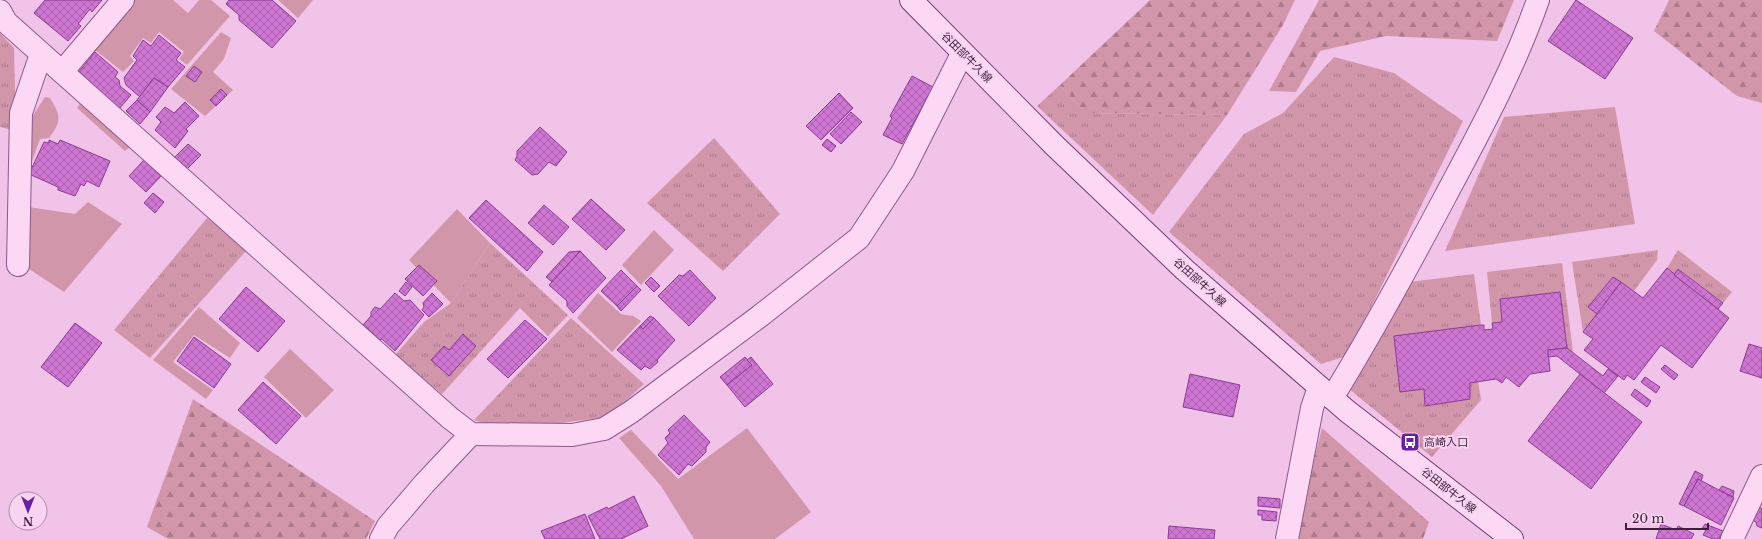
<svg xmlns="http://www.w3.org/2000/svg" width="1762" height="539" viewBox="0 0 1762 539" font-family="'Libre Baskerville','Noto Sans JP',serif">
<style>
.grass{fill:url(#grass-tufts)}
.forest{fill:url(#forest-firs)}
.garden{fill:#d296ab}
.building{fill:url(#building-cross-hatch);stroke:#8a3b91}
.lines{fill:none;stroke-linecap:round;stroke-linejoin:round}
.minor-casing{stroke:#8f588c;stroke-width:24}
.secondary-casing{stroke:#713b70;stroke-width:24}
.minor{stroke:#fcd8f4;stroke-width:22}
.secondary{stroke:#fcd8f4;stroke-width:22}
.labels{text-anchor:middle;stroke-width:4;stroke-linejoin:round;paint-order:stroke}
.street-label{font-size:11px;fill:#3e1d3d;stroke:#f9d4f0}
.poi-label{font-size:11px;fill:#3e1d3d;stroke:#f9d4f0;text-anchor:start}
</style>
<defs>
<pattern id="grass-tufts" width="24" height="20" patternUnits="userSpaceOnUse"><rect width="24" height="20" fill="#d296ab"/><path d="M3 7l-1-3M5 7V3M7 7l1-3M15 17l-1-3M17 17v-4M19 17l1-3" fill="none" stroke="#ac7a8c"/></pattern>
<pattern id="forest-firs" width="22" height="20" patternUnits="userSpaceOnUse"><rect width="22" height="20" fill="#d296ab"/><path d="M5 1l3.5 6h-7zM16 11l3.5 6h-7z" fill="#ac7a8c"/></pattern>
<pattern id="building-cross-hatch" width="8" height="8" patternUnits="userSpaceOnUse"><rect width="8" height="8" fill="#cf76d4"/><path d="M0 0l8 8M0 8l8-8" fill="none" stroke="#a960ad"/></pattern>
</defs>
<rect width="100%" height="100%" fill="#f2c3e8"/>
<g class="grass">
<path d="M0,33l14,15 2,83 -16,-4z"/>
<path d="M1334,57l60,16 69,48 -116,235 -26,8 -152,-132 75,-98 39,-21z"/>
<path d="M1060,85l26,28 141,2 -74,100 -116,-109z"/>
<path d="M1615,107l20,117 -190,27 59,-134z"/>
<path d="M714,138l66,76 -57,57 -76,-68z"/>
<path d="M207,218l40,32 -97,108 -36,-28z"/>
<path d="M490,243l78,72 -20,21 -28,-28 -78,86 -47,-39 29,-33 27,-19z"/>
<path d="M1658,250l-1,10 -23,31 -21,-14 -25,30 9,7 -14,18 -11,-70z"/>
<path d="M1678,250l54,42 -9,11 -44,-34 -5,6 -7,-7z"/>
<path d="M1562,263l11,89 -6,-4 -7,-56 -60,7 2,23 -10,1 -5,-51z"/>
<path d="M1474,274l7,51 -87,11 6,55 24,-2 1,17 45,-23 8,-2 3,19 -49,57 -83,-68 60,-107z"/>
<path d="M571,318l73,66 -36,33 -56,7 -63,1 -15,-5z"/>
</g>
<g class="forest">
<path d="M1150,0h145l-12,25 -56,90 -141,-2 -26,-28z"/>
<path d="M1319,0h195l-17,41 -111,-5 -66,15 -24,41 -27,-1z"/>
<path d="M1669,0h93v103l-25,-7 -83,-65z"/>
<path d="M193,399l182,122 -9,18h-198l-21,-12z"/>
<path d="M1322,428l107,94 -6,17h-129z"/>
</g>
<g class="garden">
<path d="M135,0h38l15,13 11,-13h12l19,16 -43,49 -8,-6 5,-7 -25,-20 -8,11 -8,-5 -13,18 4,5 -11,11 -28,-22z"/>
<path d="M278,0h35l-15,18z"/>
<path d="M221,32l10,6 -7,21 -11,13 20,18 -28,26 -34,-27z"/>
<path d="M45,97l5,1c11,18 12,23 -1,40l-9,1 -10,28 -2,-44z"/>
<path d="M81,102l50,44 -6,5 -48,-43z"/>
<path d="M88,202l34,22 -58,68 -35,-23 -1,-62 47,7z"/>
<path d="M457,209l33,34 -39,60 -42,-43z"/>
<path d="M654,230l20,20 -33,35 -19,-20z"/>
<path d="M598,293l23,21 12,2 8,5 -29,31 -35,-34z"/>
<path d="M199,307l41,36 -10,15 -36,-23 -21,27 40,28 -7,9 -53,-39z"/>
<path d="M290,349l44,41 -28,28 -42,-41z"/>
<path d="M747,428l64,84 -36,27h-81l-33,-53 -42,-48 12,-8 47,49z"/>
</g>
<g class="building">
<path d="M45,0h57l-10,12 -2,-3 -12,15 3,2 -13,15 -34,-28z"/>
<path d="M229,0h43l24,21 -24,27 -33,-28v-5l-13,-11z"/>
<path d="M1576,0l57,38 -28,41 -57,-38z"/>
<path d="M159,35l22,18 -5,7 9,7 -17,20 -14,-9 -14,19 -14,-12 -2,-7 13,-18 -4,-4 10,-16 8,6z"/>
<path d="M95,52l23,20 -3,5 4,3 1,6 11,9 -12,14 -41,-36z"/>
<path d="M194,66l8,6 -7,10 -9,-6z"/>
<path d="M912,76l21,11 -31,57 -19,-9 9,-17 -2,-2z"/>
<path d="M154,78l14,9 -18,25 -13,-12z"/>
<path d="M221,89l6,6 -11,11 -6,-6z"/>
<path d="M839,93l14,15 -32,32 -15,-14z"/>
<path d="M137,100l13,12 -10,12 -14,-13z"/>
<path d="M185,102l14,14 -13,13 2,2 -13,17 -20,-18 6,-8 -5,-5 9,-10 9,6z"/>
<path d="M851,112l11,10 -21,22 -11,-10z"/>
<path d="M540,127l27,25 -11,14 -7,-4 -11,12 -6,1 -17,-15 2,-4v-5z"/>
<path d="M827,139l9,7 -5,6 -9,-7z"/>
<path d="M49,140l9,4 2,-4 50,21 -11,26 -12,-6 -3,5 -3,-2 -6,12 -17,-6v-3l-29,-13 15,-32 5,1z"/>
<path d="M188,144l13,11 -14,14 -12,-12z"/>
<path d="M144,160l18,15 -16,17 -17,-16z"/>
<path d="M153,193l11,9 -9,11 -11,-10z"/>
<path d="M591,199l34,31 -19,20 -34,-31z"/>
<path d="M486,200l57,52 -16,19 -58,-53z"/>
<path d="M544,205l25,22 -16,18 -25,-22z"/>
<path d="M580,251l26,27 -33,35 -6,-7v-5l-18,-16z"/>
<path d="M580,251l-28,31 -6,-5 23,-25z"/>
<path d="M419,265l18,16 -14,15 -18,-17z"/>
<path d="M1667,268l62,50 -37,50 -31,-23 -27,35 -7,-5 -3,5 -40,-30 9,-11 -10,-7 38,-50 22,16z"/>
<path d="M1678,269l45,34 -5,6 -44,-34z"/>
<path d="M621,270l16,16 -20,20 -16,-15z"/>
<path d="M690,270l26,28 -27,28 -31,-30 21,-21 4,1z"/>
<path d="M651,277l9,9 -6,6 -9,-9z"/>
<path d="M1613,277l8,5 -24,32 -9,-7z"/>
<path d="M406,282l6,5 -7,9 -6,-5z"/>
<path d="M637,286l4,4 -20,21 -4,-5z"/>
<path d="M246,287l39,34 -27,31 -39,-33z"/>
<path d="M1560,292l7,56 -19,2 2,21 -20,3 -11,13 -13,-10 -4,6 -6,-4 -26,4v16l-45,7 -1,-17 -24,3 -6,-56 87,-11h3v5l9,-1 -1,-6 10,-1 -2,-23z"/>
<path d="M395,293l9,8 6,-1 14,15 -29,36 -13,-12 -3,1 -16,-15 8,-9v-4l4,-5 5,2z"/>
<path d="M432,293l11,11 -14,13 -7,-7 2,-3 -1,-4z"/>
<path d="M650,316l4,2 -11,11 -3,-3z"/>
<path d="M654,318l21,22 -18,20 1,2 -8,7 -5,-3 -4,4 -24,-20 23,-24 3,3z"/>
<path d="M525,320l22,19 -39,39 -21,-19z"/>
<path d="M75,323l27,20 -34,44 -27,-20z"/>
<path d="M463,334l13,12 -27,30 -18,-16 13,-14 5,4z"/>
<path d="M194,337l37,27 -17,24 -37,-27z"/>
<path d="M1749,344l13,4v30l-22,-7z"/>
<path d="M1567,348l36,28 5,-7 10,7 -14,17 -47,-37 -9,1v-7z"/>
<path d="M745,357l7,8 -25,20 -7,-8z"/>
<path d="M751,357l22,27 -28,23 -18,-22 25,-20 -5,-5z"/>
<path d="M1665,365l13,10 -4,5 -13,-11z"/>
<path d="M1190,374l50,11 -7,32 -50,-10z"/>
<path d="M1580,374l62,48 -51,67 -63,-48z"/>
<path d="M1645,377l15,10 -4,6 -15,-11z"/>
<path d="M263,382l38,34 -25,28 -38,-34z"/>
<path d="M1635,389l16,12 -4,6 -16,-12z"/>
<path d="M684,415l26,27 -4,5v5l-14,14 -4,-2 -9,11 -21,-20 10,-12 -3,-5 5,-5 -2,-3z"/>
<path d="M1695,471l8,4 -2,6 -3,-2 -14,27 -5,-2z"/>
<path d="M1698,479l36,19 -13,27 -37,-19z"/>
<path d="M1722,486l12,5 -1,6 -14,-7z"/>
<path d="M634,496l14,30 -27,13h-21l-12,-23 19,-9 1,2z"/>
<path d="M1258,497l22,2v9l-22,-2z"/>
<path d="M1759,507l3,2v19l-5,-2 -1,-4 -4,-2z"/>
<path d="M1258,510l19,2 -1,9 -14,-1v-5h-4z"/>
<path d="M585,514l10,25h-50l-4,-8z"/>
<path d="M1661,524l15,6 2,-4 16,8 -3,5h-35z"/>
<path d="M1705,524l18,7 -4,8h-6l-10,-4 3,-5 -4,-1z"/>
<path d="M1169,526l46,4 -1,9h-46z"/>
</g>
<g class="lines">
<g class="minor-casing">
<g id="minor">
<path d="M0,11l6,11 56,50 388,346 21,16 101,1 32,-6 27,-17 129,-96 99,-78 44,-67 59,-117"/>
<path d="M62,72l61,-72"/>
<path d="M18,265l3,-152 20,-59"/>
<path d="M1332,398c40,-65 77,-133 113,-201 34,-64 69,-128 93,-197"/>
<path d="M381,539l7,-13 36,-42 47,-50"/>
<path d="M1287,539l25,-131 7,-21"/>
<path d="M1732,539l30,-63"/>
</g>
</g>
<g class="secondary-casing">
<path id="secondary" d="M911,0l143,145 131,125 162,141 165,128"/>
</g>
<use href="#minor" class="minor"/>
<use href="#secondary" class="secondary"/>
</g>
<defs>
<g id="bus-square" transform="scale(1)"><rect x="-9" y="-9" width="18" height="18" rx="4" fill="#6521a5" stroke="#f9d4f0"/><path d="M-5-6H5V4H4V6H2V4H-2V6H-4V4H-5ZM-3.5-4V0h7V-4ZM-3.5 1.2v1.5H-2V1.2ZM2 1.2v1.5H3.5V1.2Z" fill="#fff"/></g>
</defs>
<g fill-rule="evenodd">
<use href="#bus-square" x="1410" y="442"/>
</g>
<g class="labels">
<g class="street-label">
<text transform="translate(967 57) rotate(45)" y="4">谷田部牛久線</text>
<text transform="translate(1200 282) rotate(42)" y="4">谷田部牛久線</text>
<text transform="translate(1449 490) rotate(38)" y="4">谷田部牛久線</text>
</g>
<g class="poi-label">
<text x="1424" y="446">高崎入口</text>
</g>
</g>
<g transform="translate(28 511) rotate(180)"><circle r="19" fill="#f9d4f0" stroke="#ae8ba8"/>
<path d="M0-3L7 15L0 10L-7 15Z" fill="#6521a5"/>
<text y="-6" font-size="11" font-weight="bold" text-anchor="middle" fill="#3e1d3d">N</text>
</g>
<path d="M1626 523v6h82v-6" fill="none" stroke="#3e1d3d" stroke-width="2"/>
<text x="1632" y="523" font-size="12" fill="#3e1d3d" stroke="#f9d4f0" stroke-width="3" paint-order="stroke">20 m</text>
</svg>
